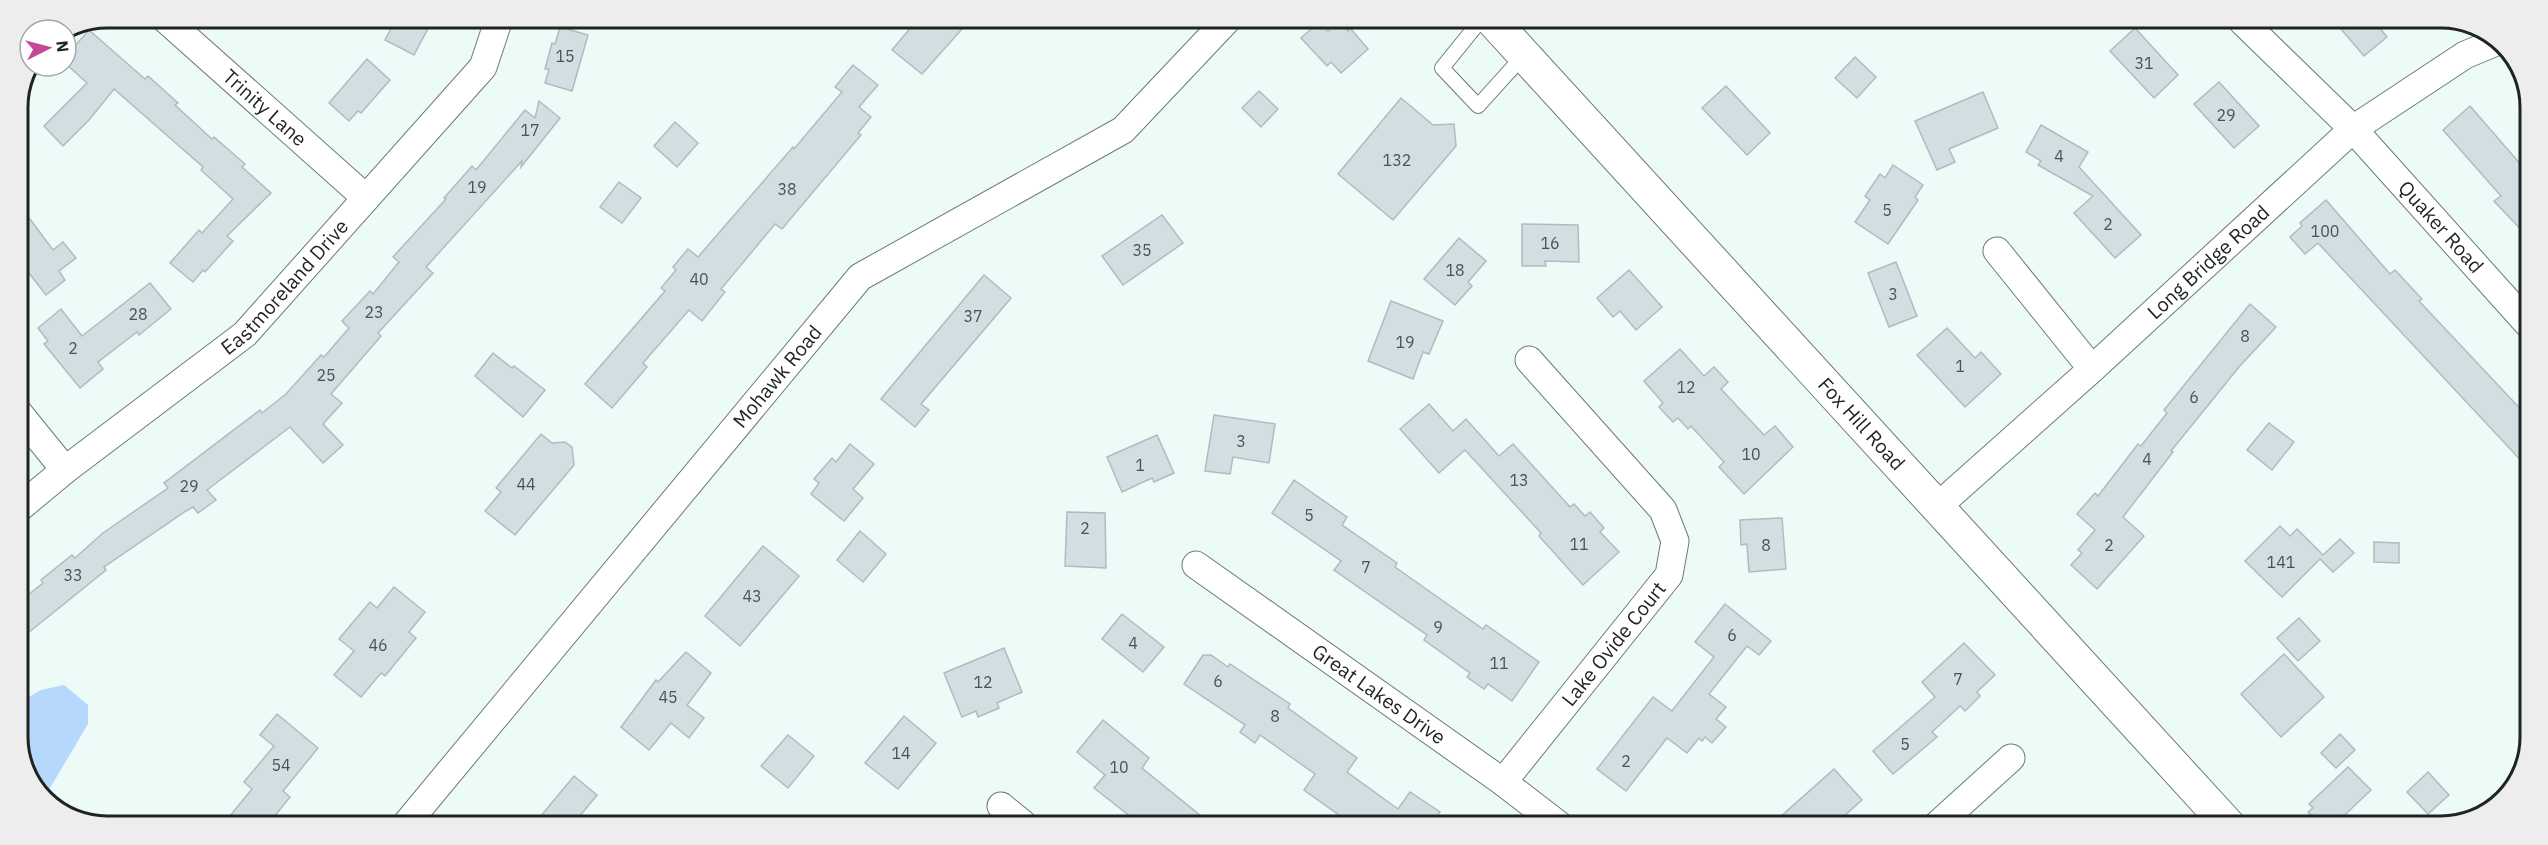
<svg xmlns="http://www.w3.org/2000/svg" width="2548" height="845" viewBox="0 0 2548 845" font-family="'IBM Plex Sans',sans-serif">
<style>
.water{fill:#b5d8fc}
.building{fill:#d1dee2;stroke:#afbcbf;stroke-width:1.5}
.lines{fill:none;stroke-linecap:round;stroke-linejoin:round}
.lane-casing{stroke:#6e7a78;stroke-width:16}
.street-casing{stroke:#6e7a78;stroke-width:29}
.secondary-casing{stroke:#6e7a78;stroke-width:35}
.lane{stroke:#fff;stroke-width:14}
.street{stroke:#fff;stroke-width:27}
.secondary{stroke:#fff;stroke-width:33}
.labels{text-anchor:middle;stroke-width:4.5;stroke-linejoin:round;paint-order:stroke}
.number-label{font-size:16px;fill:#4c5253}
.street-label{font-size:20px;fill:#1f2423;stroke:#fff}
.rim{fill:none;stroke:#1f2423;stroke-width:3}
</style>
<rect width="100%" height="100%" fill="#ecfaf8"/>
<path class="water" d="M64,685l24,20v19l-44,74 -7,-6 -19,-48v-41l23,-13z"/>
<g class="building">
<path d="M396,19h37l-19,36 -29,-15z"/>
<path d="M917,20h53l-48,54 -30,-24z"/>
<path d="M1339,21l9,10 2,-3 18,21 -27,24 -10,-11 -4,4 -26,-28 18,-16 9,9z"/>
<path d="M2335,22h40l12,15 -23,19z"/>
<path d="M560,27l28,8 -16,56 -27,-8 4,-14h-4l7,-26 3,1z"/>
<path d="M2135,28l43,47 -24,23 -44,-47z"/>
<path d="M89,30l56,49 3,-3 30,27 -3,2 37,34 2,-2 31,27 -3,3 29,26 -44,43 6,5 -28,31 -2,-2 -10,12 -23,-19 29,-33 3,3 31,-34 -32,-29 2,-3 -89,-78 -25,31 -26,26 -19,-20 43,-43 -21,-19v-8z"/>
<path d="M1855,57l21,20 -19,21 -22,-20z"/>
<path d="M367,59l23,21 -29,33 -3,-2 -9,10 -20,-18z"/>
<path d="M853,65l25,20 -19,22 12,10 -13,16 3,2 -79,94 -7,-5 -54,65 4,3 -23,29 -13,-11 -46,53 4,4 -35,41 -27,-24 80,-93 -4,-3 15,-18 -3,-3 15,-18 10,8 95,-110 1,2 48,-57 -7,-5z"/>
<path d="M2219,82l40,44 -25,22 -40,-44z"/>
<path d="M1726,86l44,47 -23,22 -45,-47z"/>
<path d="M1259,91l19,18 -17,18 -19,-19z"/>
<path d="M1983,92l15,36 -49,21 6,13 -18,8 -22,-49z"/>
<path d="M1401,98l32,27 21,-1 2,22 -63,74 -55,-46z"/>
<path d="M539,101l21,17 -39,49 1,-6 -96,106 7,6 -55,60 3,3 -50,58 11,9 -19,21 20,21 -20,18 -33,-36 -83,63 9,10 -18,13 -5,-6 -7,4 -82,56 2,3 -88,71v-38l25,-20 -2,-3 31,-25 3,3 28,-25 65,-45 -4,-5 96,-73 2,3 24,-19 35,-39 3,2 25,-29 -7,-7 28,-30 3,3 26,-32 -6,-5 53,-58 -2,-1 28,-32 4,4 49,-60 10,8z"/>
<path d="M2470,106l59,68v64l-35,-37 7,-5 -58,-66z"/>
<path d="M675,122l23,21 -21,24 -23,-21z"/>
<path d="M2041,125l47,27 -9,15 62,68 -26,23 -41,-45 19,-17 -55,-31 3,-4 -15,-9z"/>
<path d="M1893,165l30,20 -8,12 3,3 -30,44 -33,-22 15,-22 -5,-4 15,-22 5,4z"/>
<path d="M619,182l22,16 -19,25 -22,-16z"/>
<path d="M2326,200l64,74 5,-4 27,29 -3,2 109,116 -1,50 -209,-224 -13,11 -15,-17 12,-11 -2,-3z"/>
<path d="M1162,215l21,28 -60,42 -21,-29z"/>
<path d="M30,219l23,31 10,-8 13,16 -17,13 6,9 -19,15 -28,-36v-31z"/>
<path d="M1522,224l56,1 1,37 -34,-1 1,5h-24z"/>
<path d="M1459,238l27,23 -18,21 4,4 -17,19 -31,-26z"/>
<path d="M1896,262l21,54 -28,11 -21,-54z"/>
<path d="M1629,270l33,37 -26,23 -16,-19 -7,6 -16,-19z"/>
<path d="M984,275l27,23 -90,106 8,6 -14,17 -34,-28z"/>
<path d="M150,283l21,26 -32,26 -2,-3 -39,30 5,7 -23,19 -36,-44 4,-3 -10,-13 23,-19 21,27z"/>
<path d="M1391,301l52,20 -14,33 -6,-2 -10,27 -45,-18z"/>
<path d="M2250,304l26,23 -37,40 -68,84 2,1 -50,65 21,19 -47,53 -26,-24 11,-12 -4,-3 17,-20 -18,-16 18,-21 3,3 40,-52 3,2 26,-33 -3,-3z"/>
<path d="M1947,328l28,30 6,-6 20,22 -36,33 -48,-52z"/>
<path d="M1680,349l24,27 10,-9 14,15 -7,7 43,46 11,-9 18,21 -49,47 -25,-27 5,-5 -33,-36 -3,3 -10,-11 -5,4 -14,-15 4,-4 -19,-22z"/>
<path d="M493,353l19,15 2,-2 31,24 -22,27 -48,-41z"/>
<path d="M1429,404l24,27 13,-12 33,37 14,-12 57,63 4,-3 11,12 5,-4 14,16 -4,4 19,20 -36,33 -44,-49 2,-3 -76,-83 -26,23 -39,-44z"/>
<path d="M1214,415l61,9 -6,39 -36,-6 -3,17 -25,-3z"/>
<path d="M2269,423l25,19 -22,28 -25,-20z"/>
<path d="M541,434l11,9 13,-1 7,5 2,18 -59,70 -30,-24 16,-19 -5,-4z"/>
<path d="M1157,435l17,38 -20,9 -2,-4 -30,14 -15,-35z"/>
<path d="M850,444l24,20 -21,25 10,9 -19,23 -33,-27 8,-11 -5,-4 18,-21 4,4z"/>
<path d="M1294,480l53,37 -5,8 55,38 -2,4 88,62 3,-4 53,37 -27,39 -24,-17 -4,5 -17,-12 3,-4 -46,-33 3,-5 -93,-65 7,-9 -69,-48z"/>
<path d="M1067,512l38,1 1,55 -41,-2z"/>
<path d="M1782,518l4,51 -37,3 -2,-28 -6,1 -1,-25z"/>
<path d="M2280,526l10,10 7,-7 26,26 17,-16 14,14 -21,19 -13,-13 -38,38 -37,-36z"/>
<path d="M860,531l26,23 -23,28 -26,-22z"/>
<path d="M2374,542l25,1v20l-25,-1z"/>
<path d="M763,546l36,30 -59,70 -35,-30z"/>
<path d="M394,587l31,25 -16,20 7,6 -31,38 -4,-3 -20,24 -27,-22 20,-24 -15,-12 31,-37 7,6z"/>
<path d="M1725,604l46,37 -12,14 -12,-9 -38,48 17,13 -10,12 10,8 -14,16 -7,-6 -3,4 -3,-3 -12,15 -20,-15 -41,53 -29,-22 56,-72 19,14 42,-54 -19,-15z"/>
<path d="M1122,614l42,33 -21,25 -41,-33z"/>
<path d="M2299,618l21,23 -22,20 -21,-23z"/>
<path d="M1964,643l31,32 -18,17 3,4 -15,15 -5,-5 -28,26 5,5 -44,37 -20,-23 62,-54 -13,-15z"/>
<path d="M1004,648l18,44 -25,11 2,5 -21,9 -2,-6 -14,6 -18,-44z"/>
<path d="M686,652l25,21 -24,32 17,13 -15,20 -18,-15 -22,27 -28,-23 35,-47 2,2z"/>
<path d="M2284,654l40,43 -43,40 -40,-43z"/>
<path d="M1203,655h8l17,12 2,-3 60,40 -2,4 69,50 -10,14 51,37 12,-17 30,20 -9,13h-78l-49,-35 11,-16 -55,-39 -5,8 -15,-11 5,-7 -61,-41z"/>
<path d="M277,714l41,34 -35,43 7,6 -21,26h-45l28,-34 -8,-7 30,-36 -14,-11z"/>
<path d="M904,716l32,27 -38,46 -33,-26z"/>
<path d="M1103,720l46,38 -7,10 70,57 -72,-1 -46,-36 11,-13 -28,-23z"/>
<path d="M2340,734l15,16 -19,18 -15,-15z"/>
<path d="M788,735l26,21 -26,32 -27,-22z"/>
<path d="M2348,767l23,23 -39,37h-10l-14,-15 5,-4 -4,-4z"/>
<path d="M1834,769l28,31 -29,26h-63z"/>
<path d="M2428,772l21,23 -21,19 -21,-22z"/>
<path d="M574,776l23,19 -23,28h-39z"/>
</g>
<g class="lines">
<g class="lane-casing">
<path id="lane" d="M1480,21l-38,47 36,38 46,-51"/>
</g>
<g class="street-casing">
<g id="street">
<path id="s1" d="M164,18l202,180"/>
<path id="s2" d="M2243,22l110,107 175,195"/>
<path d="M1997,251l95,118"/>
<path d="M18,412l47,58"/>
<path id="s3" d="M1938,506l154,-137 261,-240 112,-74 31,-13"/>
<path id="s4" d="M18,509l47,-39 180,-136 238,-267 16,-48"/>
<path id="s5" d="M1196,565l307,217 56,43"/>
<path id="s6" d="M1503,782l166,-207 6,-34 -12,-31 -134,-150"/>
<path d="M1001,806l22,18"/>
<path id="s7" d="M407,823l453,-546 263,-147 104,-110"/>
<path d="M1936,826l75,-68"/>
</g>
</g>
<g class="secondary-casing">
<g id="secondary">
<path id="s8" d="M1493,21l737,806"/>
</g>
</g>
<use href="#lane" class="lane"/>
<use href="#street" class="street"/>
<use href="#secondary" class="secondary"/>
</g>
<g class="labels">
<g class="number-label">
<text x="565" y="62">15</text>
<text x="2144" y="69">31</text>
<text x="2226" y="121">29</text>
<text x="530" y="136">17</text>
<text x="2059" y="162">4</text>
<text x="1397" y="166">132</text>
<text x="477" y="193">19</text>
<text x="787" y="195">38</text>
<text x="1887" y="216">5</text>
<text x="2108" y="230">2</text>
<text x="2325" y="237">100</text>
<text x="1550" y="249">16</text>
<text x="1142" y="256">35</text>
<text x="1455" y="276">18</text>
<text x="699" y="285">40</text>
<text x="1893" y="300">3</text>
<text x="374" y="318">23</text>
<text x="138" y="320">28</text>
<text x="973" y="322">37</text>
<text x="2245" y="342">8</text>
<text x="1405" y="348">19</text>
<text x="73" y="354">2</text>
<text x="1960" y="372">1</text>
<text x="326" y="381">25</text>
<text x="1686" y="393">12</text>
<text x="2194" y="403">6</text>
<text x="1241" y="447">3</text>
<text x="1751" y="460">10</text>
<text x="2147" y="465">4</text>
<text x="1140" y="471">1</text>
<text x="1519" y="486">13</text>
<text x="526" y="490">44</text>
<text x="189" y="492">29</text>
<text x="1309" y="521">5</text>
<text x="1085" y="534">2</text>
<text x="1579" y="550">11</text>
<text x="1766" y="551">8</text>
<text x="2109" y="551">2</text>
<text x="2281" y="568">141</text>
<text x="1366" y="573">7</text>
<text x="73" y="581">33</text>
<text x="752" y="602">43</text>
<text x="1438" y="633">9</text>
<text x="1732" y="641">6</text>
<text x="1133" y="649">4</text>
<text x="378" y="651">46</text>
<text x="1499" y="669">11</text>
<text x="1958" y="685">7</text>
<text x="1218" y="687">6</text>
<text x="983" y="688">12</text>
<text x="668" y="703">45</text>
<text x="1275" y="722">8</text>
<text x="1905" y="750">5</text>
<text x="901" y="759">14</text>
<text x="1626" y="767">2</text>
<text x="281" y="771">54</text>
<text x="1119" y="773">10</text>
</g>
<g class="street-label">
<text dy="7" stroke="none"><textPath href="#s1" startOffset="135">Trinity Lane</textPath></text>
<text dy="7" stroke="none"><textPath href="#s2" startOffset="285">Quaker Road</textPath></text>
<text dy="7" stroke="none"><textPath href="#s3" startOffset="364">Long Bridge Road</textPath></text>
<text dy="7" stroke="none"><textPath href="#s4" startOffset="348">Eastmoreland Drive</textPath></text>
<text dy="7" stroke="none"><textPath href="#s7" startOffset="580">Mohawk Road</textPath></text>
<text dy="7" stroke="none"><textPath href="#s8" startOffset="546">Fox Hill Road</textPath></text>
<text dy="7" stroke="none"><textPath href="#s6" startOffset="177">Lake Ovide Court</textPath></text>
<text dy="7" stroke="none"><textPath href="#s5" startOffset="224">Great Lakes Drive</textPath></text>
</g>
</g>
<path d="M0 0H2548V845H0ZM107 28H2441A79 79 0 0 1 2520 107V737A79 79 0 0 1 2441 816H107A79 79 0 0 1 28 737V107A79 79 0 0 1 107 28Z" fill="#ededed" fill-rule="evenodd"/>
<path class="rim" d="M107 28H2441A79 79 0 0 1 2520 107V737A79 79 0 0 1 2441 816H107A79 79 0 0 1 28 737V107A79 79 0 0 1 107 28Z"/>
<g transform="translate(48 48) rotate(84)"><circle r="28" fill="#ffffff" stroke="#a5a7a7" stroke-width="1.5"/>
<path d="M0-4.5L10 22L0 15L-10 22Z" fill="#c54998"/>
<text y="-9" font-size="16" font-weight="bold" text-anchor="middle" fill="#1f2423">N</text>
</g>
</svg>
